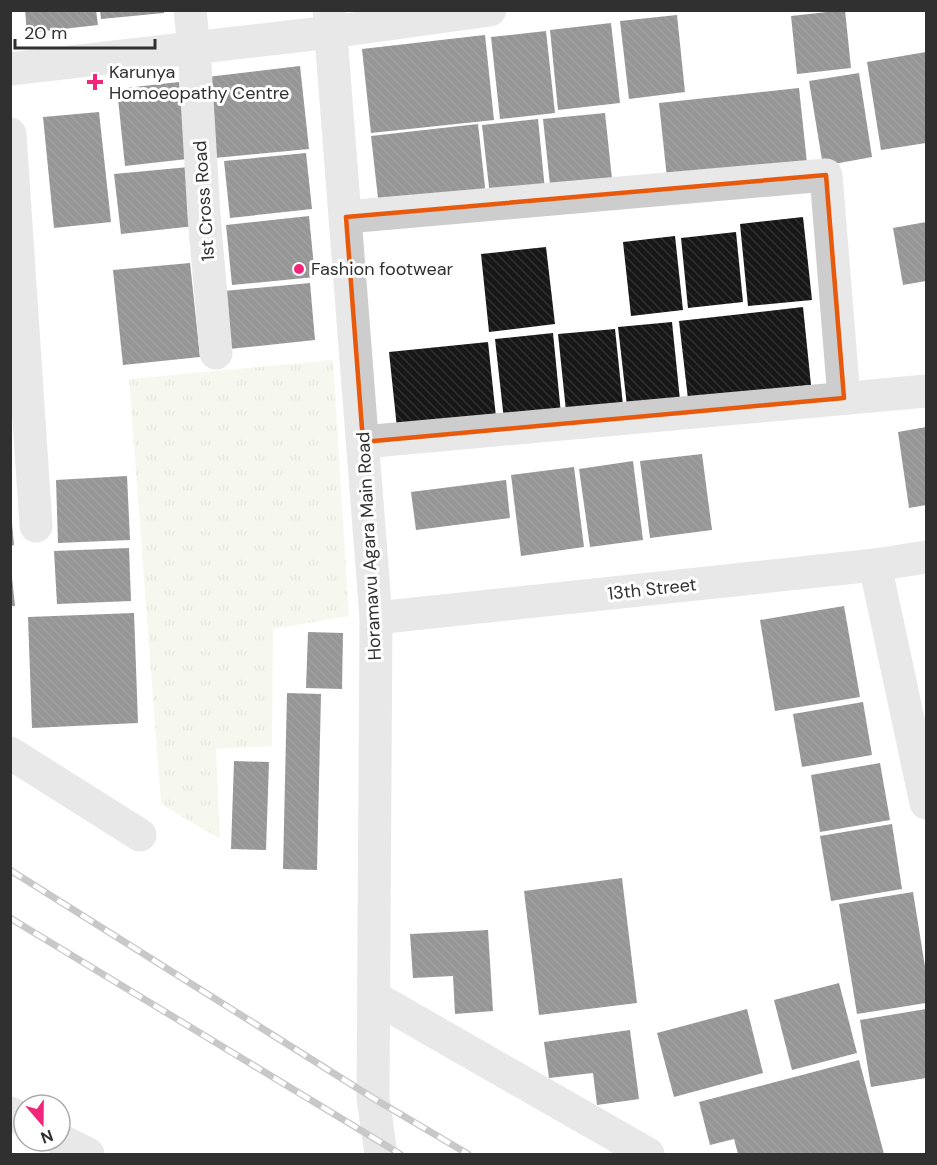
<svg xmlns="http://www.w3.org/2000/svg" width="937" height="1165" viewBox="0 0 937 1165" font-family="'DM Sans',sans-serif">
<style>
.grass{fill:url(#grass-tufts)}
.building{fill:url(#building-back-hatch)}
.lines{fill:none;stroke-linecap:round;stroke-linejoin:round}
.minor{stroke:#cdcdcd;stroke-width:33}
.rail-casing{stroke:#858585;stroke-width:7}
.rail{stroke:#fff;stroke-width:4.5;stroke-dasharray:14;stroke-linecap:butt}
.marked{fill:none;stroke:#e8590c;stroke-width:4.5;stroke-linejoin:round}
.poi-dot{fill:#f3257b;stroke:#fff;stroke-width:2}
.labels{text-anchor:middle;stroke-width:6;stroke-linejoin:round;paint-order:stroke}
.poi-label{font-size:18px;fill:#303030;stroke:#fff;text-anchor:start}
.street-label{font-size:18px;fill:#303030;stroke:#fff}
</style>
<defs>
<pattern id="grass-tufts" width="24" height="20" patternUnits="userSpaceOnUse" patternTransform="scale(1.5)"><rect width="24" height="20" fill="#eceedc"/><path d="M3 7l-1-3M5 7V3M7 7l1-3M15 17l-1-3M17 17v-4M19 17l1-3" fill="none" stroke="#cbccbd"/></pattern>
<pattern id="building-back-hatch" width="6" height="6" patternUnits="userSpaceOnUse" patternTransform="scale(1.5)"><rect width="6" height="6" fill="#171717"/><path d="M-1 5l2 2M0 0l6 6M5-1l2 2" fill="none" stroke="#303030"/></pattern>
</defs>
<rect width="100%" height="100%" fill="#fff"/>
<path class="grass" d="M333,360l16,256 -76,13 -1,117 -56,3 4,90 -59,-35 -32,-425z"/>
<g class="building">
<path d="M25,10h71l2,15 -71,8z"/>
<path d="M100,10h64v3l-63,6z"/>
<path d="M845,10l6,58 -54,6 -6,-58z"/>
<path d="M677,15l8,77 -56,7 -9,-78z"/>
<path d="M611,23l9,80 -62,7 -8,-80z"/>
<path d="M546,31l9,82 -55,6 -9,-82z"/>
<path d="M485,35l9,85 -123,13 -9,-84z"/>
<path d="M926,52v91l-45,7 -14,-88z"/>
<path d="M300,66l9,83 -94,9 -8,-81z"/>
<path d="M859,73l13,84 -49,9 -14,-85z"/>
<path d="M179,82l8,77 -62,7 -8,-77z"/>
<path d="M799,88l8,75 -140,15 -8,-75z"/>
<path d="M99,112l12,110 -57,6 -11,-111z"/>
<path d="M605,113l7,66 -62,6 -7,-66z"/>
<path d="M538,119l7,71 -55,6 -8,-71z"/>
<path d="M478,124l8,72 -107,11 -8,-71z"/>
<path d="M306,153l6,56 -82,9 -6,-57z"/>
<path d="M189,167l6,59 -74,8 -7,-60z"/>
<path d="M309,216l6,61 -83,8 -6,-60z"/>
<path d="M803,217l9,83 -64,6 -8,-82z"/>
<path d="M926,222v59l-23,4 -10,-57z"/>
<path d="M736,232l7,70 -55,6 -7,-70z"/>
<path d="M675,236l8,74 -52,6 -8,-74z"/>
<path d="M546,247l9,77 -66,8 -8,-78z"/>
<path d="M190,263l10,94 -77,8 -10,-95z"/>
<path d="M310,283l5,57 -86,9 -5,-58z"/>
<path d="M803,307l8,78 -123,14 -9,-78z"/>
<path d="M672,322l8,78 -53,6 -9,-79z"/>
<path d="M615,329l8,76 -57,6 -8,-77z"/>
<path d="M553,333l8,81 -57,6 -9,-81z"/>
<path d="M488,342l8,75 -99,11 -8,-76z"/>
<path d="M926,427v78l-17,3 -11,-76z"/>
<path d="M702,454l10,76 -62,8 -10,-77z"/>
<path d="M633,461l10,79 -53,7 -11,-78z"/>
<path d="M574,467l10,80 -63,9 -10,-81z"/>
<path d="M127,476l3,64 -72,3 -2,-63z"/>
<path d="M506,480l4,38 -94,12 -5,-38z"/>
<path d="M10,523h2l2,22 -4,1z"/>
<path d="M129,548l2,53 -74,3 -3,-53z"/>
<path d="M10,578h2l3,28h-5z"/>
<path d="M844,606l16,91 -85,14 -15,-91z"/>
<path d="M134,613l4,110 -106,5 -4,-111z"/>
<path d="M308,632l35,1 -1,56 -36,-1z"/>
<path d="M287,693l34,1 -4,176 -34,-1z"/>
<path d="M863,702l9,53 -70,12 -9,-53z"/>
<path d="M234,761l35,1 -3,88 -35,-1z"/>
<path d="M880,763l10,57 -70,12 -9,-57z"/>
<path d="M892,824l10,65 -71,12 -11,-65z"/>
<path d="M622,878l15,125 -98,12 -15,-124z"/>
<path d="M913,892l13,81v30l-69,11 -18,-110z"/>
<path d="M488,930l5,81 -38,3 -2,-38 -40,2 -3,-44z"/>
<path d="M839,983l18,70 -65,17 -18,-70z"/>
<path d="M747,1009l16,64 -89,24 -17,-64z"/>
<path d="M926,1009v69l-55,9 -11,-67z"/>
<path d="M630,1030l9,69 -42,6 -4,-32 -44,5 -5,-36z"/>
<path d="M859,1060l25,94h-146l-4,-15 -24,6 -11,-43z"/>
</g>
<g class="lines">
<g class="minor">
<path d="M190,10l4,38 10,168 12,137"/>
<path d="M329,10l47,608 -3,480 8,56"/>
<path d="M10,69l321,-37 159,-22"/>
<path d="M10,134l26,392"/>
<path d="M346,217l480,-42 18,223"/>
<path d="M363,442l563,-51"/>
<path d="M875,565l51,238"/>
<path d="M376,618l499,-53 51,-8"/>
<path d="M10,753l130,82"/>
<path d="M374,997l274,157"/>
<path d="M10,1113l14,7"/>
<path d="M60,1140l28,14"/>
</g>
<g class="rail-casing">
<g id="rail">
<path d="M10,870l363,228 95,56"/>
<path d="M10,918l390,236"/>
</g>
</g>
<use href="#rail" class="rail"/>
</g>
<path d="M0 0H937V1165H0ZM826,175l18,223 -481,44 -17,-225z" fill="#fff" fill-opacity=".55" fill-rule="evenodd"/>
<path class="marked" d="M826,175l18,223 -481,44 -17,-225z"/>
<g class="poi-dot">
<path d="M92 73h6v6h6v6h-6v6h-6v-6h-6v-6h6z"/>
<circle cx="299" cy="269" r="6"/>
</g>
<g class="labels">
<g class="poi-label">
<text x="109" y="78">Karunya<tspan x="109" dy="21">Homoeopathy Centre</tspan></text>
<text x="311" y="275">Fashion footwear</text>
</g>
<g class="street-label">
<text transform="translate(204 201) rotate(-94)" y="6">1st Cross Road</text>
<text transform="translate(369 546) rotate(-93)" y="6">Horamavu Agara Main Road</text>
<text transform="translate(652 589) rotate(-6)" y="6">13th Street</text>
</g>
</g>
<rect width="937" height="1165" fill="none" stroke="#303030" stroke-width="24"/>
<g transform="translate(42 1123) rotate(160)"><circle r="28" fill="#ffffff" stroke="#acacac" stroke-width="1.5"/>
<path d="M0-4.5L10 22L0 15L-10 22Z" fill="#f3257b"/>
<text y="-9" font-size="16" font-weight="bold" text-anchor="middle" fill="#303030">N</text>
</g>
<path d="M15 39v9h140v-9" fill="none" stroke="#303030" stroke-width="3"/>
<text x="24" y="39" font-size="18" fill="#303030" stroke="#ffffff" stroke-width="4.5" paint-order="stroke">20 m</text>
</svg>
